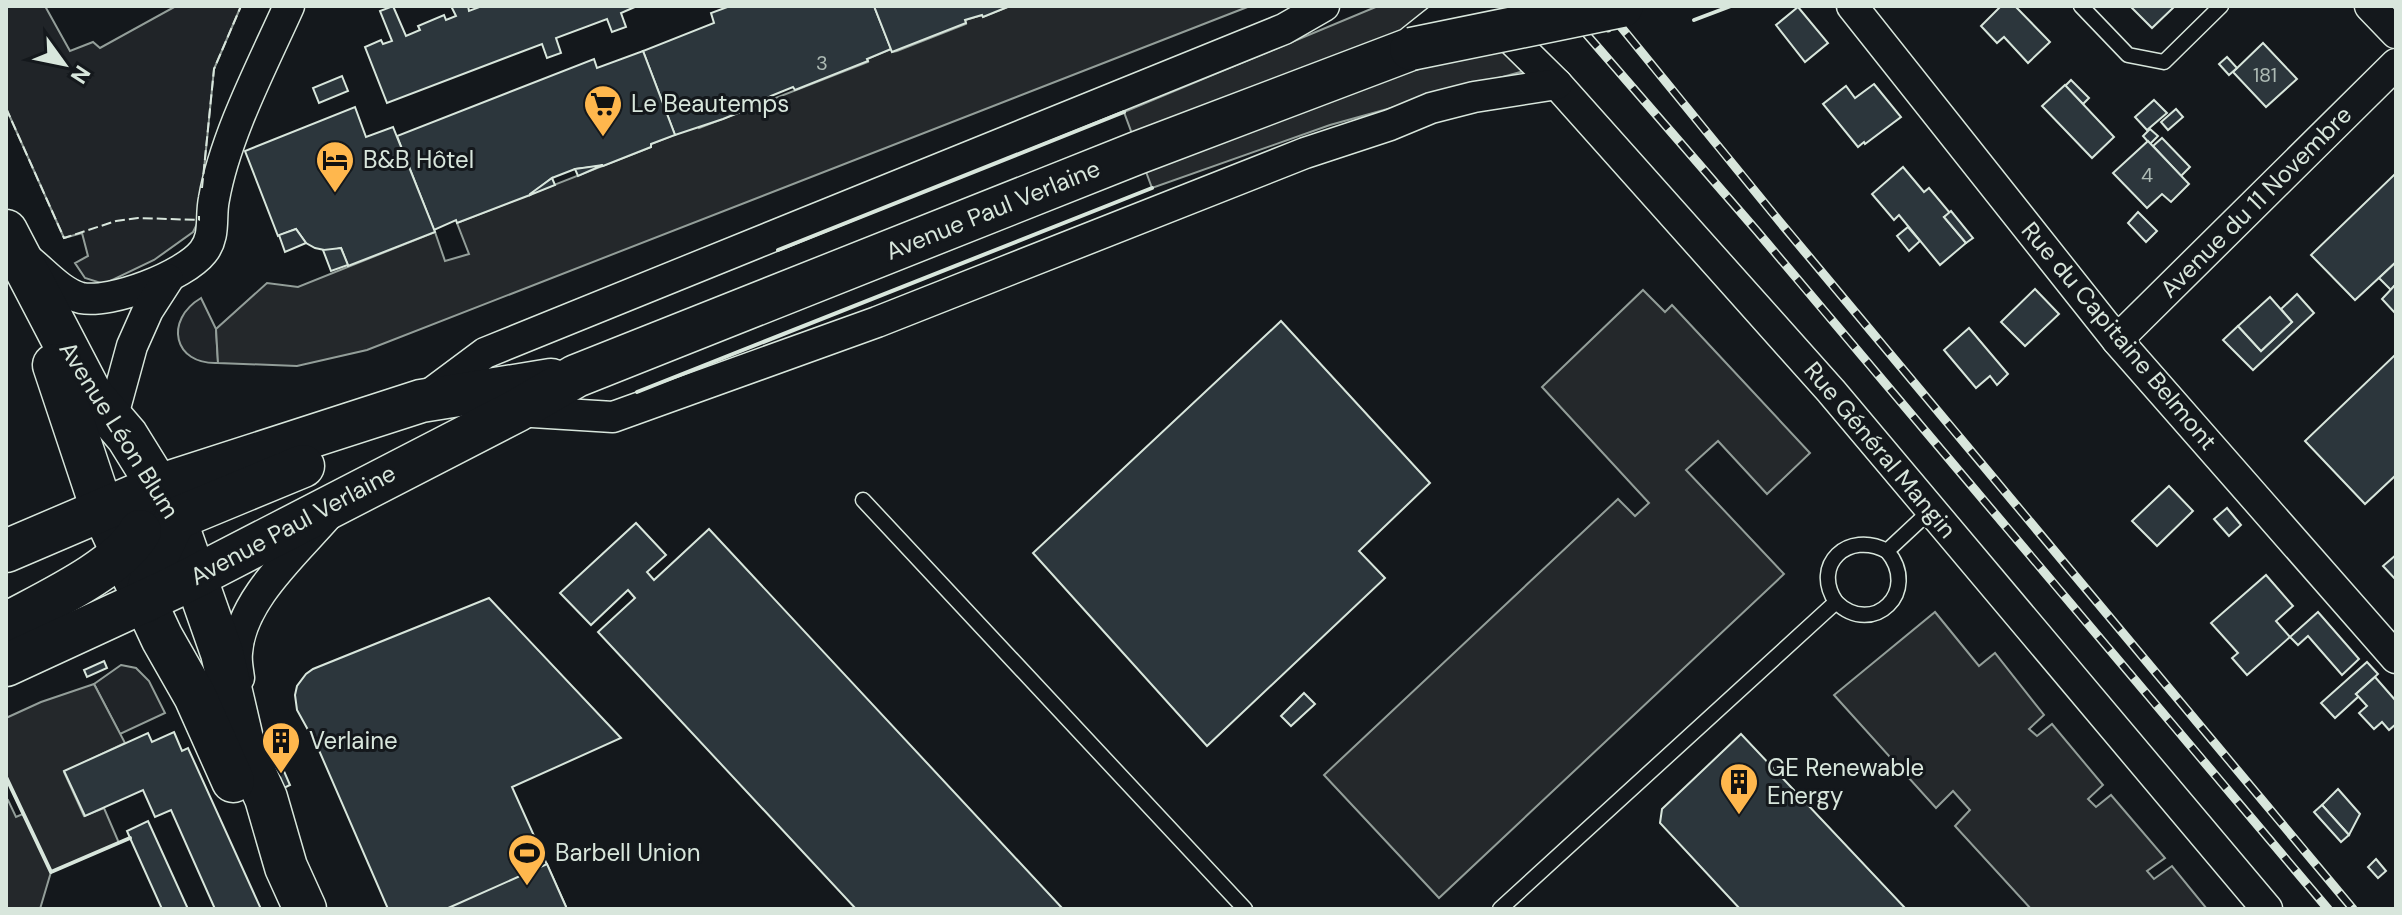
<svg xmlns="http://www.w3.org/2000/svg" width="2402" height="915" viewBox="0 0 2402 915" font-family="'DM Sans',sans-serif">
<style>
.green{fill:#202428;stroke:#939e99;stroke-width:2}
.parking{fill:#24282b;stroke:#939e99;stroke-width:2}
.building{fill:#2c363c;stroke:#d8e6dc;stroke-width:2}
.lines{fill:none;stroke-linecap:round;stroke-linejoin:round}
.lane-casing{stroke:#d8e6dc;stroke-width:17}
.street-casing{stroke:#d8e6dc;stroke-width:33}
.secondary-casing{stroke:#d8e6dc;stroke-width:45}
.lane{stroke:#14181c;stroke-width:14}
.street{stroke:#14181c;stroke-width:30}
.secondary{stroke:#14181c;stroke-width:42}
.rail-casing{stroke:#d8e6dc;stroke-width:9}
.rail{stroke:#14181c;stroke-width:6;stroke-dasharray:18;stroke-linecap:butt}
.secondary-bridge-casing{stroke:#d8e6dc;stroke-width:45;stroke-linecap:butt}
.secondary-bridge{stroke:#14181c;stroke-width:42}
.fence{stroke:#d8e6dc;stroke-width:2;stroke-dasharray:10 4;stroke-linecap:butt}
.wall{stroke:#d8e6dc;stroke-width:4}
.labels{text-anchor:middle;stroke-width:6;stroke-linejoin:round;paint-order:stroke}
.number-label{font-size:20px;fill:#adbab4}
.poi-label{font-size:24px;fill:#d8e6dc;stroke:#14181c;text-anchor:start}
.street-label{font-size:24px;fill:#d8e6dc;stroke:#14181c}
</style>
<rect width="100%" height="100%" fill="#14181c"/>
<g class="green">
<path d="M6,6h39l25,45 23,-9 7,6 76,-42h65l-27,63 -15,151 -6,12 -39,28 -50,24 -19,-6 -10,-15 13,-7 -6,-23 -18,5 -58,-130z"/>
<path d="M201,298l15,31 2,34c-45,2 -54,-43 -17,-65z"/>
<path d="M121,665l15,3 13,13 16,32 -45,21 -26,-50z"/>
</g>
<g class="parking">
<path d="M1010,6h240l-883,344 -70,16 -79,-3 -2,-34 51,-46 31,4 137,-55 10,29 24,-7 -12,-31 194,-76v-3l46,-18 2,2 169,-66 -1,-3 24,-10 1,3 5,-1 69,-27 -1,-4 17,-5 1,2z"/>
<path d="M1378,6h79l67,65 -194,54 -178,63 -28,-76z"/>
<path d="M1643,290l22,22 7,-7 138,148 -43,41 -49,-53 -32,29 98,104 -345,324 -115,-123 294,-276 17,17 14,-13 -107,-116z"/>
<path d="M1935,612l44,54 16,-13 49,62 -15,14 8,7 15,-12 51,61 -15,14 8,8 15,-12 54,63 -18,13 7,8 18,-13 35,43h-176l-76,-83 15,-16 -17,-19 -17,17 -102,-113z"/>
<path d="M94,684l31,59 -61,29 20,44 20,-8 15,35 -68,29 -11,37h-34v-108l2,-1 8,17 7,-3 -17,-37v-59l35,-16z"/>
</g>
<g class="building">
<path d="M393,6l13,30 14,-6 -2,-4 26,-11 2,5 10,-4 -5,-10h17l1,5 13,-5h155l-16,7 5,14 -14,5 -5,-13 -51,19 5,15 -14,5 -5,-14 -155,59 -22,-56 16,-7 2,4 9,-3 -12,-30z"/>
<path d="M730,6h144l17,43 -24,10 1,2 -73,29 -2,-3 -22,9 -23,13 -25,10 -48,16 -32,-84 71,-28 -3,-10z"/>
<path d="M874,6h136l-27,11 -1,-2 -17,5 1,3 -74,29z"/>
<path d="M2001,6h14l35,36 -22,21 -24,-26 -7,6 -16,-17z"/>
<path d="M2130,6h45l-23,22z"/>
<path d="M1798,7l30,36 -23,19 -29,-37z"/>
<path d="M2263,43l34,36 -31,28 -33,-35z"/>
<path d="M643,51l32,84 -24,9v3l-48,19 -28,3 -23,9 -22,17 -73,28 -1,-3 -22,10 -37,-94 197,-77 3,9z"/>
<path d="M2227,57l10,11 -8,7 -10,-11z"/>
<path d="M342,76l6,15 -29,12 -6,-15z"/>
<path d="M2071,80l18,18 -6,6 -18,-18z"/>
<path d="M1874,84l27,33 -36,27 -1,-2 -6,5 -35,-43 23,-18 9,12z"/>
<path d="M2065,85l49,52 -22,21 -50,-52z"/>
<path d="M2154,100l13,13 -20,17 -12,-13z"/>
<path d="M355,107l11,30 27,-10 42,105 -87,34 -7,-18 -12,3 -14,-3 -9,-5 -10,-14 -18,7 -33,-85z"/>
<path d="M2176,109l7,8 -15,13 -7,-8z"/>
<path d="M2150,129l8,7 -8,8 -7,-8z"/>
<path d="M2162,138l28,29 -9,9 -28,-30z"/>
<path d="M2148,141l41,43 -18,18 -9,-8 -15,14 -34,-35z"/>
<path d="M603,165l-25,11 -3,-7z"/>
<path d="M1903,167l21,25 5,-4 21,25 -6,4 22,26 -26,22 -41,-50 -5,5 -22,-26z"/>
<path d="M2396,173v89l-41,38 -44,-45z"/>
<path d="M552,178l3,7 -25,10v-1z"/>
<path d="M1951,211l22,27 -7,5 -22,-26z"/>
<path d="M2138,212l19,19 -11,11 -18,-19z"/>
<path d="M1908,227l12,14 -11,10 -12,-15z"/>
<path d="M296,229l10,14 -21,9 -6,-17z"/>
<path d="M341,248l7,17 -17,6 -8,-21z"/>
<path d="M2396,262v22l-5,6 -12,-12z"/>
<path d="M2396,284v29h-1l-13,-14z"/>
<path d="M2035,289l24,25 -34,32 -24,-24z"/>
<path d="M2297,294l17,19 -61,57 -30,-30 15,-14 23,25 31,-29 -11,-13z"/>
<path d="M2270,297l22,25 -31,29 -23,-25z"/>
<path d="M1281,321l149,162 -71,68 26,27 -178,168 -174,-193z"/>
<path d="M1969,328l39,46 -11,11 -7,-9 -14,12 -32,-38z"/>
<path d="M2396,354v121l-31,29 -60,-63z"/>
<path d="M2169,486l24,25 -36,35 -25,-25z"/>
<path d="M2227,508l14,17 -12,11 -15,-17z"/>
<path d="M636,523l30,32 -19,17 7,8 55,-51 354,380h-207l-258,-277 37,-34 -7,-8 -37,35 -31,-32z"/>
<path d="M2396,555v25l-13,-14z"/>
<path d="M2266,575l27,31 -17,15 14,16 -43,38 -15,-17 6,-5 -27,-30z"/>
<path d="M489,598l132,140 -109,49 55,122h-179l-70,-161 -21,-38 -2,-15 2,-9 9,-12 7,-5z"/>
<path d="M2318,612l41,47 -17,16 -34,-39 -10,9 -8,-8z"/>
<path d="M104,661l3,7 -20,9 -3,-7z"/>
<path d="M2367,662l11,12 -22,20 3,2 -24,22 -14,-15z"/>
<path d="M2375,677l21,24v23l-7,6 -7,-8 -8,7 -15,-16 8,-7 -11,-12z"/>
<path d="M1304,693l11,11 -24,22 -10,-10z"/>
<path d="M174,732l8,19 6,-3 73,161h-46l-44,-99 -16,7 -12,-27 -58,26 -21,-45 84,-38 4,9z"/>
<path d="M1741,734l165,175h-166l-80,-86 2,-14z"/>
<path d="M280,762l10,23 -8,4 -10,-24z"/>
<path d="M2338,789l22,25 -11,21 -27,-30z"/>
<path d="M2322,805l27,30 -8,7 -27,-30z"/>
<path d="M148,821l40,88h-26l-32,-71 -3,-7z"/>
<path d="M2376,859l10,12 -8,7 -10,-11z"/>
<path d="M547,864l20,45h-121z"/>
</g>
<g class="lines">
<g class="lane-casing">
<g id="lane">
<path d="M2081,6l47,49 36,7 57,-56"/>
<path d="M863,500l382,409"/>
<path d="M1836,602c37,36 85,-11 51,-51"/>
<path d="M1500,909l336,-307c-25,-37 12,-72 51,-51l44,-41"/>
</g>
</g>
<g class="street-casing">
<g id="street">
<path d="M1852,6l265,334 279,318"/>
<path d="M2370,6l26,27"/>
<path d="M1493,21l64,63 274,307 436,518"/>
<path d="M27,259c16,12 34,34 54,39 30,6 103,-22 122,-46 13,-16 7,-35 11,-53 11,-63 49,-135 75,-193"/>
<path d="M2117,340l279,-276"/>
<path d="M426,397l59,-44 799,-324 40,-23"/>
<path d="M516,411l97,6 264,-95 428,-169 85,-28 41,-17 43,-11 83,-13"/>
<path d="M112,419l20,-73 16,-36 20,-31"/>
<path d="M239,678c-1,-8 -3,-17 -2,-25 3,-52 57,-99 90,-137"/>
</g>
</g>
<g class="secondary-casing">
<g id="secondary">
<path d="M6,231l85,163 36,42 31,50 17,33 47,134 23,99 21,46 20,69 19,42"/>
<path d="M54,365l48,144 60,129 33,58 38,85"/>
<path d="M6,551l152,-65 263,-85 130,-21"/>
<path d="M145,602l11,-43 19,-40 128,-53"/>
<path d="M6,624c38,-21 113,-55 134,-93"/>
<path d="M6,665l169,-78 341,-176 60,-35 561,-223 274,-104 54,-43"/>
</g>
</g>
<use href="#lane" class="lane"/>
<use href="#street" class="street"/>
<use href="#secondary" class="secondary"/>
<g class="rail-casing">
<g id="rail">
<path d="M1562,6l194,224 572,679"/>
<path d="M1588,6l20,22"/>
<path d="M1604,6l176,216 573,687"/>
</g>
</g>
<use href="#rail" class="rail"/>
<g class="secondary-bridge-casing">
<path id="secondary-bridge" d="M1411,49l211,-43"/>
</g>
<use href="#secondary-bridge" class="secondary-bridge"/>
<g class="fence">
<path d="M6,108l58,130 52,-17 22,-3 61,2v-4"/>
<path d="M202,188l12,-119 27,-63"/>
</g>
<g class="wall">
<path d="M1694,20l37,-14"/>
<path d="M778,250l346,-138"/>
<path d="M637,392l515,-204"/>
<path d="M6,777l45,95 79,-34"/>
</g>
</g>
<defs>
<g id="supermarket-pin" transform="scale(2)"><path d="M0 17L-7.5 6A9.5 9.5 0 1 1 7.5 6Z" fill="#ffb74d" stroke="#14181c"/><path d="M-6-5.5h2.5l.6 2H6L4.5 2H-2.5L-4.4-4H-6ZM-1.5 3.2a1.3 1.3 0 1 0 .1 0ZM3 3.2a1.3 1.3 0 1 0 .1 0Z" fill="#111"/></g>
<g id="hotel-pin" transform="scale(2)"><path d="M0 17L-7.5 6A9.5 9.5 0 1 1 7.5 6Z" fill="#ffb74d" stroke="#14181c"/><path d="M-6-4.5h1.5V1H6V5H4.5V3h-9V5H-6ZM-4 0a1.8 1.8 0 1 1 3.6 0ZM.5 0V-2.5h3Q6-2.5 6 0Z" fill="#111"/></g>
<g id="building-pin" transform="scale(2)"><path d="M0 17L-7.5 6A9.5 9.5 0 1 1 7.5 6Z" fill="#ffb74d" stroke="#14181c"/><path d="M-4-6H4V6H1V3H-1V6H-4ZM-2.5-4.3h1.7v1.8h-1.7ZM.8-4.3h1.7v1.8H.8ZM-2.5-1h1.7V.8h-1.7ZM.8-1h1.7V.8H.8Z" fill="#111"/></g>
<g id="stadium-pin" transform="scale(2)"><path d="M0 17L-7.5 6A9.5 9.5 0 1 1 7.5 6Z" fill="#ffb74d" stroke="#14181c"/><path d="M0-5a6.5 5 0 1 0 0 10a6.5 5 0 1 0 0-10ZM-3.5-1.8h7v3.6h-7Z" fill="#111"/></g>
</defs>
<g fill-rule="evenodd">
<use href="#supermarket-pin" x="603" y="104"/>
<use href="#hotel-pin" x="335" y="160"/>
<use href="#building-pin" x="281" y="741"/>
<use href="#building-pin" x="1739" y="782"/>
<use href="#stadium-pin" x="527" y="853"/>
</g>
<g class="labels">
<g class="number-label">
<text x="822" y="70">3</text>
<text x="2265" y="82">181</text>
<text x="2147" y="182">4</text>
</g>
<g class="poi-label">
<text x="631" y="112">Le Beautemps</text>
<text x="363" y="168">B&amp;B Hôtel</text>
<text x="309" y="749">Verlaine</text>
<text x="1767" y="776">GE Renewable<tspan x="1767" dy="28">Energy</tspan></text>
<text x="555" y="861">Barbell Union</text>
</g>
<g class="street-label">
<text transform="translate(2256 202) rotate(-45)" y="8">Avenue du 11 Novembre</text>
<text transform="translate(993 210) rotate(-22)" y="8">Avenue Paul Verlaine</text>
<text transform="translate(2119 336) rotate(50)" y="8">Rue du Capitaine Belmont</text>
<text transform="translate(119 430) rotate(58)" y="8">Avenue Léon Blum</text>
<text transform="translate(1880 450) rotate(50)" y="8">Rue Général Mangin</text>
<text transform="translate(293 525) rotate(-28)" y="8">Avenue Paul Verlaine</text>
</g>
</g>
<rect width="2402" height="915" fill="none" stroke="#d8e6dc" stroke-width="16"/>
<g transform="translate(64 64) rotate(123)" stroke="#14181c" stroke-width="6" paint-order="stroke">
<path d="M0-6L14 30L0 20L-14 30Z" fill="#d8e6dc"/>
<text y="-12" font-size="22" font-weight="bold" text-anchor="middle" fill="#d8e6dc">N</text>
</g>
</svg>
